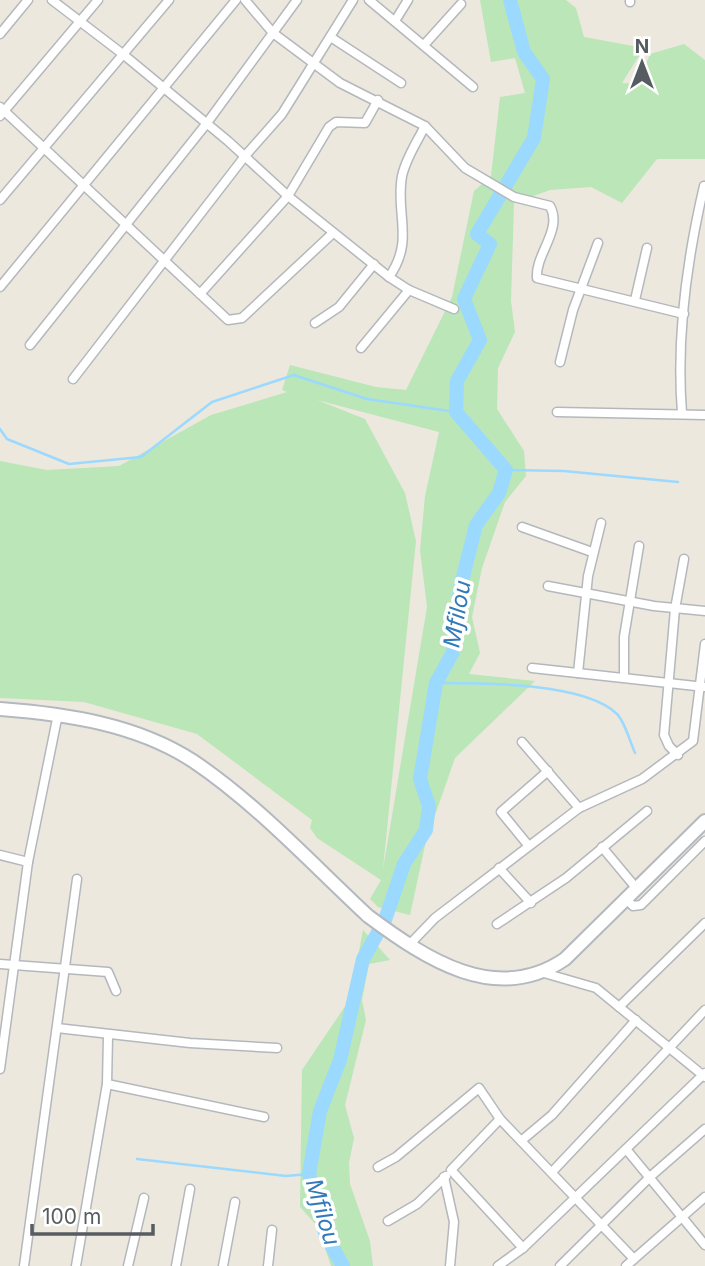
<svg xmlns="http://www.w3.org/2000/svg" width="705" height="1266" viewBox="0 0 705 1266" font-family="Inter,sans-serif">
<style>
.green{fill:#bae6b8;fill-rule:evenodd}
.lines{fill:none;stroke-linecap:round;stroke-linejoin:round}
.stream{stroke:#9bd9ff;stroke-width:2.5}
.river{stroke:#9bd9ff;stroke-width:14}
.street-casing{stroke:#b4b8bd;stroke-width:11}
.secondary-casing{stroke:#b4b9bf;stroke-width:16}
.street{stroke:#fff;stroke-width:8}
.secondary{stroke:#fff;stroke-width:12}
.labels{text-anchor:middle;stroke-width:7;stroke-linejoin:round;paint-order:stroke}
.water-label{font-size:23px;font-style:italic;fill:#327ab8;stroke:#fff}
</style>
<rect width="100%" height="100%" fill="#ece8de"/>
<g class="green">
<path d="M480,0h86l10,8 8,29 60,11 -22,35 16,1 12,-30 34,-10 21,16v99h-48l-35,44 -31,-16 -41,3 -36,13 -3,98 4,31 -17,36 -1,41 27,42 2,25 -21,26 -23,66 -10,49 8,36 -11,21 66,7 -80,77 -29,83 -16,74 -32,-8 -8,-8 11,-19 -64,-42 -7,-10 2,-8 -115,-86 -113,-32 -84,-4v-237l47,9 72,-4 92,-51 76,-23 -5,-2 8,-25 86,22 30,3 46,-93 22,-106 17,-15 9,-79 25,-4 -10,-35 -24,4zM317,400l122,32 -14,64 -5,54 7,57 -44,262 33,-328 -11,-48 -40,-74z"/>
<path d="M363,930l27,30 -21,4 -7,36 4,20 -21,85 9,33 -5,25 1,21 20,57 3,25h-42l-13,-39 -18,-20 2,-137 48,-71z"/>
</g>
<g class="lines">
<g class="stream">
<path d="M0,429l7,10 62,25 72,-7 71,-55 82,-27 73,24 89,13"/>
<path d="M506,470l58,1 114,11"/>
<path d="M436,683c43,0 148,-1 181,31 8,8 13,28 18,39"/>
<path d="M137,1159l149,17 23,-2"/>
</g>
<path class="river" d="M343,1266l-17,-30 -17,-62 11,-63 20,-51 23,-101 22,-39 19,-56 22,-34 3,-24 -9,-27 16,-96 17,-31 7,-63 16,-64 23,-32 7,-23 -50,-58 1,-31 23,-41 -16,-41 26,-55 -13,-10 57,-96 9,-59 -19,-27 -14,-52"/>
<g class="street-casing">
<g id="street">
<path d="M52,0l72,55 104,86 60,55 101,81 20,13 45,19"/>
<path d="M245,0l28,33 67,50 85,43 40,42 49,29 36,9c13,24 -15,48 -13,72l147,36"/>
<path d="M369,0l104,87"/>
<path d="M630,2v-2"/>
<path d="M395,21l13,-21"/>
<path d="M0,34l28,-34"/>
<path d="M332,38l69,45"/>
<path d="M424,45l37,-41"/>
<path d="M0,107l228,213 14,-2 91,-85"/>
<path d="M0,116l98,-116"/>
<path d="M0,200l169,-200"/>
<path d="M389,277c26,-37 6,-63 13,-101 4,-18 15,-34 23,-50"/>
<path d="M0,287l236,-287"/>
<path d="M200,294l88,-98 41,-69 7,-5 29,1 13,-23"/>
<path d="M635,300l12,-52"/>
<path d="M315,323l24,-16 35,-43"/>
<path d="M30,345l177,-222 90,-123"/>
<path d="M361,348l48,-58"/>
<path d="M560,362l13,-52 25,-67"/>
<path d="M73,379l172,-223 37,-42 71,-114"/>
<path d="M557,412l148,3"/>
<path d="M682,413c-6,-75 5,-154 22,-227"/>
<path d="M522,527l70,25"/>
<path d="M548,586l106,20 51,5"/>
<path d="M532,668l173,19"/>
<path d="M578,673l10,-97 13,-53"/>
<path d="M624,677v-40l15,-91"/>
<path d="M678,755l-9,-9 -5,-11 11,-126 9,-50"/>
<path d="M579,808l63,-29 51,-38 12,-97"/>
<path d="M528,845l-27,-33 47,-41"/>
<path d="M602,847l35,42"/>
<path d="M0,855l28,7"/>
<path d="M499,868l32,35"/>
<path d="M627,900l6,6 8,-1 64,-64"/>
<path d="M497,924l69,-46 81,-67"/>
<path d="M410,944l25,-26 144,-110 -57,-66"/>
<path d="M0,964l108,8 8,19"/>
<path d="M544,973l52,15 109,89"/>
<path d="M619,1007l86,-84"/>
<path d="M57,1028l133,15 87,5"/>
<path d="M0,1069l28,-207 30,-148"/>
<path d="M107,1084l157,33"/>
<path d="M500,1119l-49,51 72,78"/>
<path d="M521,1141l31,-26 84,-95"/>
<path d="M626,1149l79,96"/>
<path d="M378,1167l18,-10 83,-69 21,31 134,140"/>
<path d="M552,1172l153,-162"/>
<path d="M444,1177l10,45 -4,44"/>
<path d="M388,1221l29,-17 29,-28"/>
<path d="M24,1266l53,-387"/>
<path d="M76,1266l31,-182 1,-48"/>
<path d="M128,1266l16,-68"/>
<path d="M176,1266l14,-77"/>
<path d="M223,1266l12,-64"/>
<path d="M268,1266l4,-36"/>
<path d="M498,1266l25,-18 182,-175"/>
<path d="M560,1266l91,-90 54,-47"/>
<path d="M626,1266l79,-69"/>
</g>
</g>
<g class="secondary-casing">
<path id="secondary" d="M0,709c66,5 136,15 193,52 64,43 119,103 175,155 58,43 128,90 197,43l140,-138"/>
</g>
<use href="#street" class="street"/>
<use href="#secondary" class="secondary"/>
</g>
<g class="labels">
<g class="water-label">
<text transform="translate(457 614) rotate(-80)" y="8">Mfilou</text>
<text transform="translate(323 1212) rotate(73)" y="8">Mfilou</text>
</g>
</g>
<g transform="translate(642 63)" stroke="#ffffff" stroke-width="5" paint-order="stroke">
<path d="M0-5L12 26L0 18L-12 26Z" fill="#575c61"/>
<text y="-10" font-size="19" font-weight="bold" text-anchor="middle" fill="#575c61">N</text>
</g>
<path d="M32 1224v10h121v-10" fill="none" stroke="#575c61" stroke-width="3.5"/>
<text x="42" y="1224" font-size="21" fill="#575c61" stroke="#ffffff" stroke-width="5" paint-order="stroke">100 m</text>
</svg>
